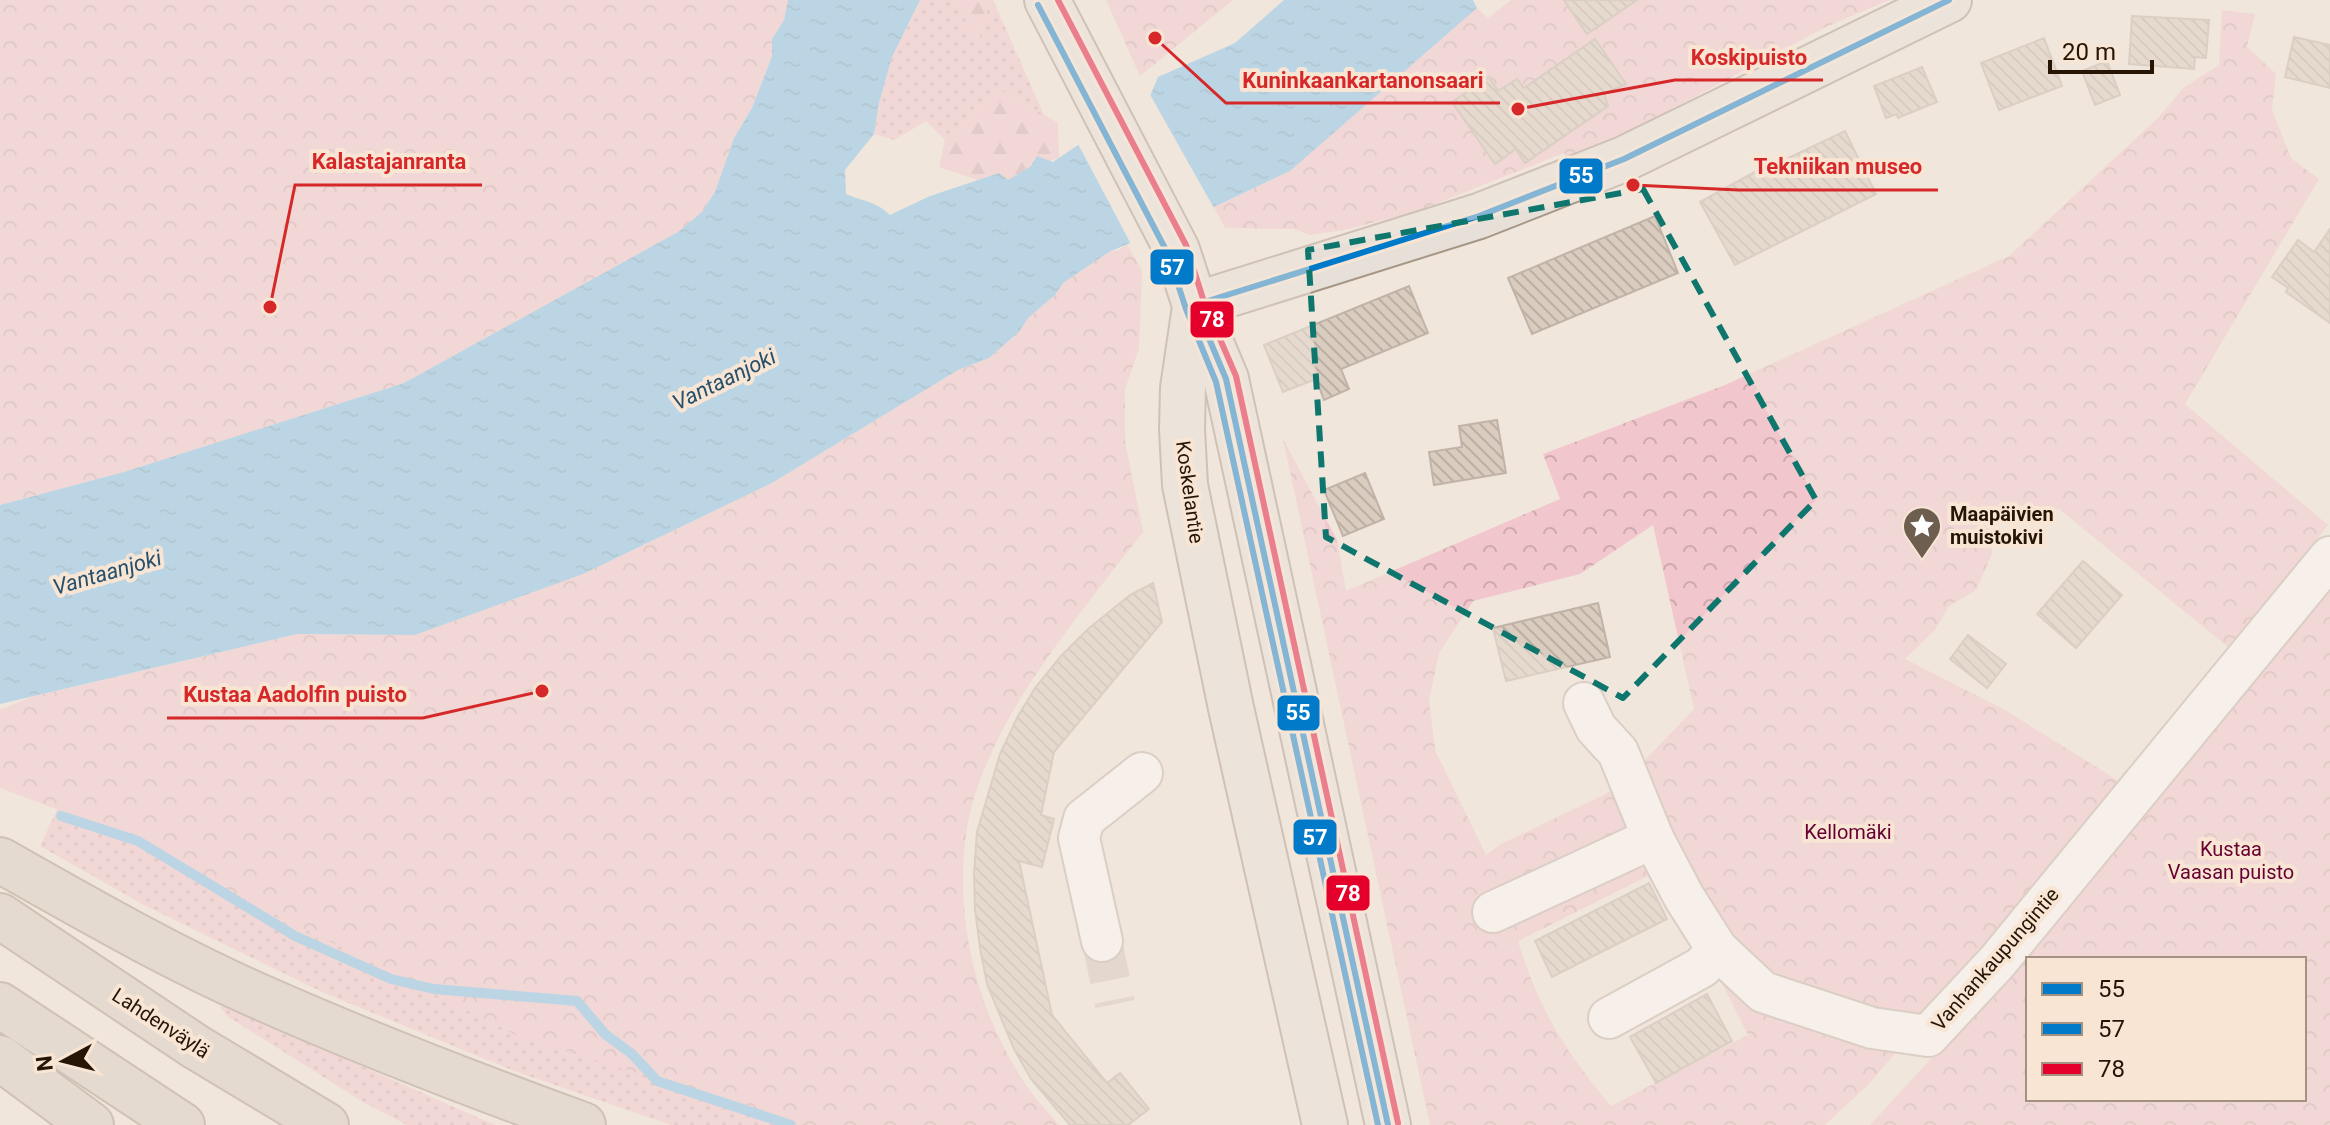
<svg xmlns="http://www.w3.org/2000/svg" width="2330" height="1125" viewBox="0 0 2330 1125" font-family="Roboto,sans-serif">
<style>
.grass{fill:url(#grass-dots)}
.forest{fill:url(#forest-firs)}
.park{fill:url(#park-crowns);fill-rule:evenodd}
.water{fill:url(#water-ripples)}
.pier{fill:#f1e6dc}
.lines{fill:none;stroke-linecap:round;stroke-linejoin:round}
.stream{stroke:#7bc2ee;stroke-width:10}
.building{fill:url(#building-back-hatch);stroke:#c1b3a7;stroke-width:2}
.minor-tunnel{stroke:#d3c6bc;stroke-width:40;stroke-dasharray:40 20;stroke-linecap:butt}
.minor-casing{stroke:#c2b4a8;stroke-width:44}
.major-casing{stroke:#a69686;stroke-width:48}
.highway-casing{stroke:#a69686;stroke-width:48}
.minor{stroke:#fdfbfa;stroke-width:40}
.major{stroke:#e7e0d9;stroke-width:44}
.highway{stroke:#d8ccc1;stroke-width:44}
.bus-1-casing{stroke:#f9e5d4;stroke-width:12}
.bus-2-casing{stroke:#f9e5d4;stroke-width:12}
.bus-3-casing{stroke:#f9e5d4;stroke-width:12}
.bus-1{stroke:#007ac9;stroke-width:6}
.bus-2{stroke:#007ac9;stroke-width:6}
.bus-3{stroke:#e4002b;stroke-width:6}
.marked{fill:none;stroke:#0f766e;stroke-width:6;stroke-dasharray:16 10;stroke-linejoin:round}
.labels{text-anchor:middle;stroke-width:8;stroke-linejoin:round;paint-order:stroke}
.street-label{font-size:20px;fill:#261405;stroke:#f9e5d4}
.poi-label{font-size:20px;font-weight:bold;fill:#261405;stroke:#f9e5d4;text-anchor:start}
.park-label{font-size:20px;fill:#670032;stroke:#f9e5d4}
.water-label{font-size:22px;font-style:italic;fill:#26506c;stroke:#f9e5d4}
.leader{fill:none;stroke:#d62828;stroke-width:3}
.callout-dot{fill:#d62828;stroke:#f9e5d4;stroke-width:3}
.callout-label{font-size:22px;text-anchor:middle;font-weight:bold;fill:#d62828;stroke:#f9e5d4;stroke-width:8;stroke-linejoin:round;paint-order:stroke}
.line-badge{stroke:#f9e5d4;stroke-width:3}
.badge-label{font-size:22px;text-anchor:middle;font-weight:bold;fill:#fff}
</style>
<defs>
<pattern id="grass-dots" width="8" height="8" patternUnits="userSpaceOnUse" patternTransform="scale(2)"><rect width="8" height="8" fill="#f1c6cc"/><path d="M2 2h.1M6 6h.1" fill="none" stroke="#cea9ae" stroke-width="1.8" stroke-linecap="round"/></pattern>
<pattern id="forest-firs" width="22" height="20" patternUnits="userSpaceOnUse" patternTransform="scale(2)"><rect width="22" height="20" fill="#f1c6cc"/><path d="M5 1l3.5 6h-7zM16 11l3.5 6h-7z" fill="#cea9ae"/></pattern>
<pattern id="park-crowns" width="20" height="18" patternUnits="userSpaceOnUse" patternTransform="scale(2)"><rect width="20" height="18" fill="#f1c6cc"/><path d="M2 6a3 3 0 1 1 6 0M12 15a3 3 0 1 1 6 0" fill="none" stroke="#cea9ae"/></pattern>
<pattern id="water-ripples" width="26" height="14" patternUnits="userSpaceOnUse" patternTransform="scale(2)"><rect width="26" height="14" fill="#7bc2ee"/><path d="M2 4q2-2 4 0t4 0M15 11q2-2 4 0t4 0" fill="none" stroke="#6aa6cb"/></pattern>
<pattern id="building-back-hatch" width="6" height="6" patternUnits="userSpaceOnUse" patternTransform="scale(2)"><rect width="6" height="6" fill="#daccbf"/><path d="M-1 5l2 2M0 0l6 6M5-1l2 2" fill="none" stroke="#bbaea3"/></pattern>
</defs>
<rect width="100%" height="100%" fill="#f1e6dc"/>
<g class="grass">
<path d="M920,0h31l28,39 11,-39h3l51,115 -46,-27 -53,52 -19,-19 -32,19 -20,-6 5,-31 13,-46z"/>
<path d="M62,799l795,326h-186l-157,-54 -192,-79 -178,-87 -104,-59z"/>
<path d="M226,1006l262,116 8,3h-89l-44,-23 -136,-86 -7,-9z"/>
</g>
<g class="forest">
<path d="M951,0h39l-11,40z"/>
<path d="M998,88l60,35 1,35 -28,8 -23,15 -9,-8 -21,7 -39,-13 6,-27z"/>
</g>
<g class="park">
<path d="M0,0h788l-4,20 -12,19v16l-20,53 -18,30 -19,54 -13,20 -24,20 -274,151 -280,89 -124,33z"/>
<path d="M1106,0h127l-93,76z"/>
<path d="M1511,0h378l-63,27 -256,136 -6,-10 -149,59 -71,18 -34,5 -15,-6 -70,-1 -11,-21 76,-36 174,-153 13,-10 11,10z"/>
<path d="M2222,10l33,4 -8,33 29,27 -4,36 19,48 28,21 -134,225 143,121 -95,126 -174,-142 -67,9v36l-16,36 -27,16 -14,24 -30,29 100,51 120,75 -257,300 -43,40h-395l-147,-686 54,101 9,51 214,-92 -17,-45 182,-69 284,-129 151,-140 23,-28 36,-23zM1653,525l41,184 -76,79 -117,56 -15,11 -51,-105 -6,-49 10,-48 34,-52 107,-27zM1664,868l84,167 -137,71c-46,-55 -72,-96 -93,-165z"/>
<path d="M1127,244l15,27 -3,78 -14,40v52l18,91c-36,46 -73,92 -106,141 -29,42 -62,104 -70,155 -14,90 9,184 61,260 9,13 21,25 31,37h-253l-286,-88 -289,-145 -87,-50 -144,-54v-78l31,-13 266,-63 118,1 168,-61 189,-91 186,-113 31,-12 30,-26 9,-14 27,-23 8,-12 46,-31 10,-2z"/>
<path d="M2330,582v543h-460l159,-173zM2028,959h276v140h-276z"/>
</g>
<path class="water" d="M788,0h132l-28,57 -13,46 -5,31 -29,36 1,24c16,7 32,8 44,21l40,-19 69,-23 9,7 23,-14 6,-10 16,6 97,-66 8,-19 77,-34 49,-43h189l4,8 -187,163 -76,36 -105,45 -46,31 -8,12 -27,23 -9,14 -30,26 -31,12 -186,113 -189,91 -168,61 -118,-1 -297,70v-199l124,-33 280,-89 274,-151 24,-20 13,-20 19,-54 18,-30 20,-52v-17l12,-19z"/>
<path class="pier" d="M1148,91l67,119 -83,36 -55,-104z"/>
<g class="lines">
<path class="stream" d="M61,816l77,25 157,95 96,43 43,10 143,12 28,33 27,20 25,27 134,44"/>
</g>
<g class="building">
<path d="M1564,0h73l-50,34z"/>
<path d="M2132,16l77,4 -3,38 -11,-1 -1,12 -65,-5z"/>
<path d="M2294,37l36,8v43l-45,-11z"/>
<path d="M2044,38l18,48 -63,24 -18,-47z"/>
<path d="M1595,39l31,45 -22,10 4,12 -83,57 -9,-14 -21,15 -43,-62 37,-25 9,14 19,-12 7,9z"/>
<path d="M2107,61l13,34 -25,10 -13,-34z"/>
<path d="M1922,67l15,35 -39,16 -1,-4 -11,4 -12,-32z"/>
<path d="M1845,131l31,63 -141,71 -35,-63 64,-35 1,2z"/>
<path d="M1655,216l23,57 -146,61 -24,-56z"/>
<path d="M2330,229v94l-44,-31 2,-4 -16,-11 26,-37 16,12z"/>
<path d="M1409,286l19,47 -87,36 8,20 -25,11 -8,-21 -33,13 -19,-47z"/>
<path d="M1497,420l9,53 -72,12 -5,-33 33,-5 -3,-21z"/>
<path d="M1365,473l19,46 -41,17 -19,-46z"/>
<path d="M2083,561l39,34 -46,53 -39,-34z"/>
<path d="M1153,583l9,39 -108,130 -13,63 13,4 -12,48 -23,-6 33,154 55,68 13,-10 29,36 -21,16h-58l-39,-46 -17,-30 -27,-65 -7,-36 -5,-39 -1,-35 3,-42 23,-78 18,-38 17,-28 26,-32 27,-27 42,-34z"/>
<path d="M1598,603l12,54 -104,24 -13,-53z"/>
<path d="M1968,635l38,29 -19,24 -37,-29z"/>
<path d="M1649,883l18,36 -115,58 -17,-36z"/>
<path d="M1707,994l25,47 -76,42 -26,-46z"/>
</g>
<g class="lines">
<path class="minor-tunnel" d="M1102,941l13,63"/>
<g class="minor-casing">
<g id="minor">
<path d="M1584,703l12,25 22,24 35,86 31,59 33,52 46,43 109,36 56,8 69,-74 333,-405"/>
<path d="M1493,912l160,-74"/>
<path d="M1102,941l-23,-103 5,-19 58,-46"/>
<path d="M1609,1018l93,-51 15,-18"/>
</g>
</g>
<g class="major-casing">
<g id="major">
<path d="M1047,0l130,250 18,55 31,74 162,746"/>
<path d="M1195,305l284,-89 145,-57 325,-159"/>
<path d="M1195,307l-12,81 -1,41 3,56 46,223 94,417"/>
</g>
</g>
<g class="highway-casing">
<g id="highway">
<path d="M0,860c87,49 173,99 265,139 104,46 211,87 318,126"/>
<path d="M0,916l196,131 130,78"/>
<path d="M0,1005l182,120"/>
<path d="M0,1058l91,67"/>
</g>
</g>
<use href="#minor" class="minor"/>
<use href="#major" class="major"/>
<use href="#highway" class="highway"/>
<g class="bus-1-casing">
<g id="bus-1">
<path d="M1195,305l31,74 162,746"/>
<path d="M1195,305l284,-89 145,-57 325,-159"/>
</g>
</g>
<g class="bus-2-casing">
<path id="bus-2" d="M1038,5l130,249 18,55 30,73 162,743"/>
</g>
<g class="bus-3-casing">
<path id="bus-3" d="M1058,0l128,245 18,57 32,74 162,747"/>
</g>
<use href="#bus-1" class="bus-1"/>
<use href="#bus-2" class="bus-2"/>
<use href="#bus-3" class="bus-3"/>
</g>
<path d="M0 0H2330V1125H0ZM1643,189l173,311 -193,198 -297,-161 -18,-287z" fill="#f1e6dc" fill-opacity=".55" fill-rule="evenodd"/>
<path class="marked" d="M1643,189l173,311 -193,198 -297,-161 -18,-287z"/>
<defs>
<g id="sight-pin" transform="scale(2)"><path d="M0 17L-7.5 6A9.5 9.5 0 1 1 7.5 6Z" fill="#6d5e50" stroke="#f9e5d4"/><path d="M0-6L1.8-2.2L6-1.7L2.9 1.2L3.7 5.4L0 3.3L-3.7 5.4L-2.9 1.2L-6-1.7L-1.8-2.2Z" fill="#fff"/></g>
</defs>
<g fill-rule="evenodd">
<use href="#sight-pin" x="1922" y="526"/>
</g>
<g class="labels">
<g class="street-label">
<text transform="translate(1190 492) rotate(82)" y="7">Koskelantie</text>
<text transform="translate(1995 959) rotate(-49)" y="7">Vanhankaupungintie</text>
<text transform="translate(161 1023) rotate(33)" y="7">Lahdenväylä</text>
</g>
<g class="poi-label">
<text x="1950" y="521">Maapäivien<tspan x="1950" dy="23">muistokivi</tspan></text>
</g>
<g class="park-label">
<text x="1848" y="839">Kellomäki</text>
<text x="2231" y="856">Kustaa<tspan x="2231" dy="23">Vaasan puisto</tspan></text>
</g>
<g class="water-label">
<text transform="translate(724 379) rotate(-26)" y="8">Vantaanjoki</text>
<text transform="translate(107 572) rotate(-16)" y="8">Vantaanjoki</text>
</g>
</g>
<path class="leader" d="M1518 109L1675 80H1823M1155 38L1226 103H1500M270 307L295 185H482M1633 185L1738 190H1938M542 691L423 718H167"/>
<g class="callout-dot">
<circle cx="1518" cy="109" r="8"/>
<circle cx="1155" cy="38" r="8"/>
<circle cx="270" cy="307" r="8"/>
<circle cx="1633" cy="185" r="8"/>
<circle cx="542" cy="691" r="8"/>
</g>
<g class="callout-label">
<text x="1749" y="65">Koskipuisto</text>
<text x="1363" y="88">Kuninkaankartanonsaari</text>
<text x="389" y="169">Kalastajanranta</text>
<text x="1838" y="174">Tekniikan museo</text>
<text x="295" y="702">Kustaa Aadolfin puisto</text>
</g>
<g class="line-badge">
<rect x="1558" y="157" width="46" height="38" rx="8" fill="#007ac9"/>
<rect x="1149" y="248" width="46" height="38" rx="8" fill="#007ac9"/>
<rect x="1189" y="300" width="46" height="39" rx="8" fill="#e4002b"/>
<rect x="1276" y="694" width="45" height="38" rx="8" fill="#007ac9"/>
<rect x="1292" y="818" width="46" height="38" rx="8" fill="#007ac9"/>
<rect x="1325" y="874" width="46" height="38" rx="8" fill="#e4002b"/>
</g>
<g class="badge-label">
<text x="1581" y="183">55</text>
<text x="1172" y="275">57</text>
<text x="1212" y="327">78</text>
<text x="1298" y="720">55</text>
<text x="1315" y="845">57</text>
<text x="1348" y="901">78</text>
</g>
<rect x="2026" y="957" width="280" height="144" fill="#f9e5d4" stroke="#a59181" stroke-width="2"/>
<rect x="2042" y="983" width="40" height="12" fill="#007ac9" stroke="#a59181" stroke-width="2"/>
<text x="2098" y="997" font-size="24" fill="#261405">55</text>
<rect x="2042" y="1023" width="40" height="12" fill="#007ac9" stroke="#a59181" stroke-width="2"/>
<text x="2098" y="1037" font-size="24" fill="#261405">57</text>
<rect x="2042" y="1063" width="40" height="12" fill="#e4002b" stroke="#a59181" stroke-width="2"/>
<text x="2098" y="1077" font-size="24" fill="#261405">78</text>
<g transform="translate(64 1061) rotate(263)" stroke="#f9e5d4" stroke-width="6" paint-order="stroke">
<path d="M0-6L14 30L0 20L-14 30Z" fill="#261405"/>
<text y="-12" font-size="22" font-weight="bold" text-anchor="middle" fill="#261405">N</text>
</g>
<path d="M2050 60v12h102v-12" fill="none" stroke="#261405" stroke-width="4"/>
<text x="2062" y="60" font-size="24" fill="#261405" stroke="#f9e5d4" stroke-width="6" paint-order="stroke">20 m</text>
</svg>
